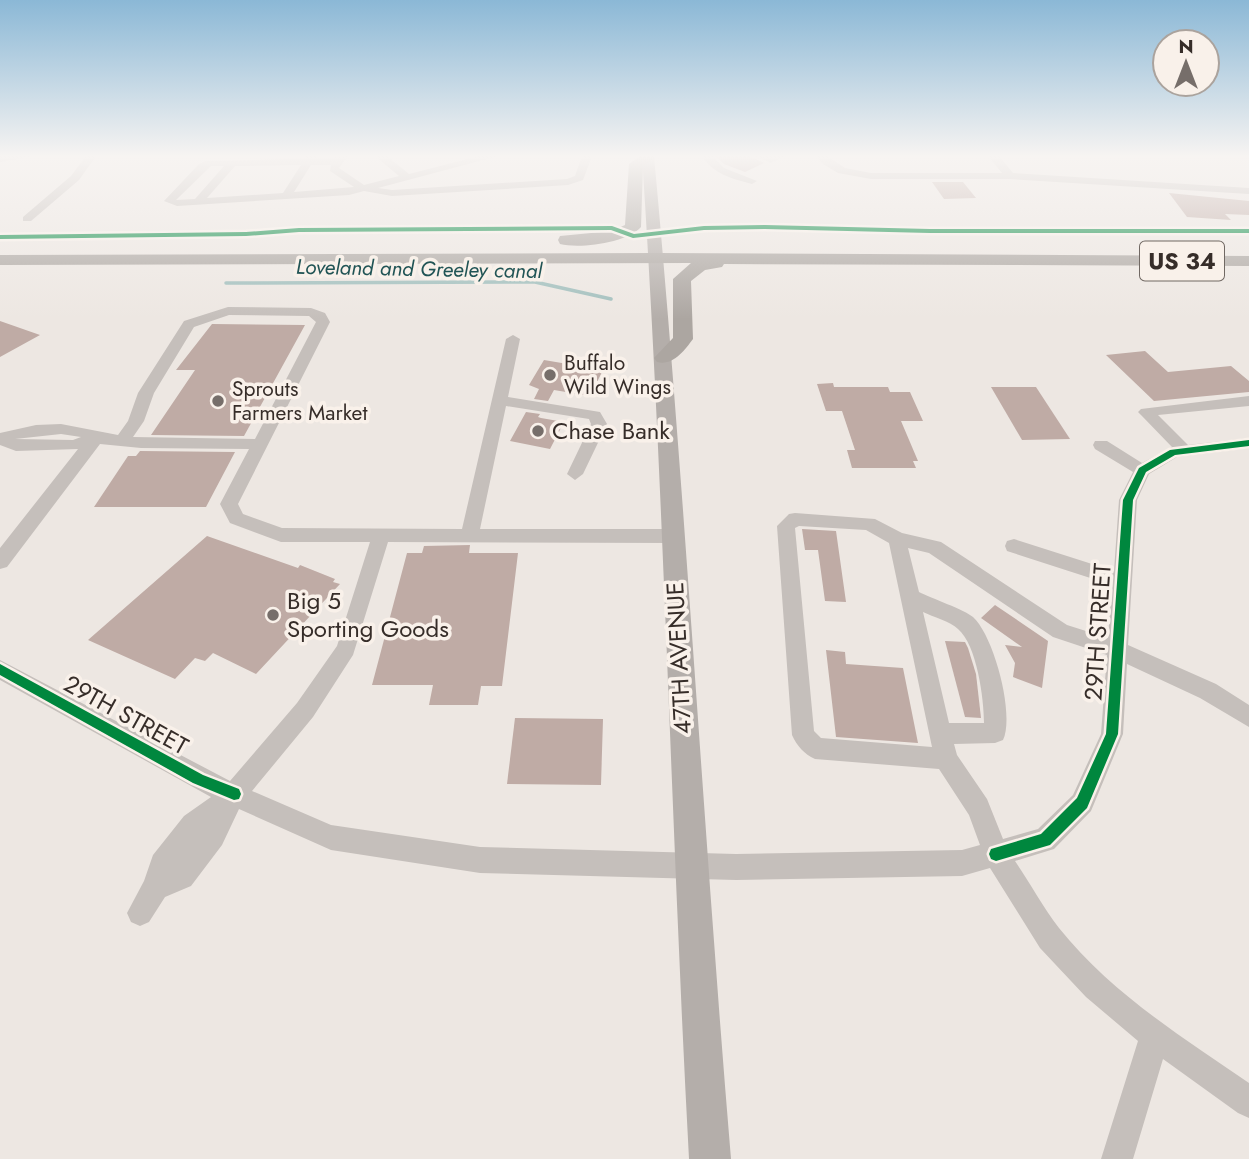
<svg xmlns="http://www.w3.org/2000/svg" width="1249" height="1159" viewBox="0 0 1249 1159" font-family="Jost,sans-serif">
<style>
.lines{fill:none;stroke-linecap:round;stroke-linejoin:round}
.stream{stroke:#a0bebc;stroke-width:3.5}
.building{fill:#bfaba5}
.minor{fill:#c5bfbb;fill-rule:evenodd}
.major{fill:#b4aeaa;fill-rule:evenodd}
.highway{fill:#aca6a1;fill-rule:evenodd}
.cycleway-casing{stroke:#f9f1ea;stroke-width:5}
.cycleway{fill:#00873e;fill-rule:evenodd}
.poi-dot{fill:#766e6a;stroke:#f9f1ea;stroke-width:2.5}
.labels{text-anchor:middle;stroke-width:7;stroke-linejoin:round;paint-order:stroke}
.far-water-label{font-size:21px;font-style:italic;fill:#215455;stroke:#f9f1ea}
.far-poi-label{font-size:21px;fill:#362d29;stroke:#f9f1ea;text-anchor:start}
.shield{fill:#f9f1ea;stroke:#706863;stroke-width:2}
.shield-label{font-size:23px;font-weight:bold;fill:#362d29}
.poi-label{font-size:24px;fill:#362d29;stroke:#f9f1ea;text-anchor:start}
.street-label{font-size:24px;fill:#362d29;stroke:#f9f1ea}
</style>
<rect width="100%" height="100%" fill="#ede7e2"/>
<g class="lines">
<path class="stream" d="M226,283l309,-1 76,17"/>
</g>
<g class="building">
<path d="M716,156h33l15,7 -19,9 -21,-8z"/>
<path d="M932,182h31l13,16 -32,1z"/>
<path d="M1169,193l80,8v14l-24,-1 6,6 -44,-3z"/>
<path d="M0,321l40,14 -40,22z"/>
<path d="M212,324l93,1 -61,111 -93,-1 44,-65h-19z"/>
<path d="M1145,351l23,21 63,-6 18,15v11l-95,9 -48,-46z"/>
<path d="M544,360l59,10 -13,26 -36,-6 -6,11 -14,-2 5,-10 -10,-4z"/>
<path d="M833,383l1,4h54l2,5h20l13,29h-22l17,40h-5l3,7h-64l-5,-18h8l-13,-39h-16l-9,-27z"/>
<path d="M991,387h45l34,52 -48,1z"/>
<path d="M526,412l14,2 -2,3 3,1 23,4 -14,27 -40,-8z"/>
<path d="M140,451h1l94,1 -29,55h-112l34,-51h8z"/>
<path d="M802,529l34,2 10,71 -21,-1 -7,-51h-13z"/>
<path d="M207,536l91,32 2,-3 35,14 -2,3 7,2 -84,90 -43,-21 -8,8 -10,-3 -20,21 -87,-39z"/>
<path d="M470,545l-1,8h49l-16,133h-21l-3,19h-49l4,-20h-61l35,-132h15l2,-7z"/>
<path d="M995,605l53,36 -6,47 -29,-11 2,-14 -10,-18 17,2 -41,-29z"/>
<path d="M945,641l20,1 3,6 8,26 5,44 -16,-1z"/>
<path d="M826,650l19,2 1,12 57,4 15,75 -82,-6z"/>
<path d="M515,718l88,1 -2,66 -94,-1z"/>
</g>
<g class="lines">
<g class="minor">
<path d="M0,156h34l-34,6z"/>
<path d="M86,156h10l-17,24 -48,41h-8v-4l48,-41z"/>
<path d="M307,156h10l-2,3 33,-3 -9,12 25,17 35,-9 -24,-20h12l22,18 70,-18h19l-120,32 14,2 175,-11 8,-3 7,-20h10l-9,24 -15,5 -176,11 -28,-5 -15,4 -172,11 -13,-5 35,-37 7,-3 99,-2zM301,165l-18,28 -76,5 28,-32zM311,165h20l-1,6 24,16 -60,5zM211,166h13l-29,33 -19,1z"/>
<path d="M702,156h10l12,12 33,13 -5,3c-19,-5 -39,-10 -50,-28z"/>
<path d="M755,156h29l-13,7z"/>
<path d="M816,156h11l18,12 26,5h131l-14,-17h11l14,17 236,15v6l-239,-15h-139l-33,-6 -15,-9z"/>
<path d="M228,307l83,1 14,5 5,9 -92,182 5,10 39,14 180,1 44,-190 7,-4 7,4 -12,58 92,15 7,12 -24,50 -8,6 -8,-6 24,-50 -2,-5 -83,-13 -26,123h193l6,2 3,5 -3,5 -6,2 -285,-1 -35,113 -40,62 -61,74 79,34 149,22 256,7 226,-4 18,-5 -11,-30 -30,-46 -124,-10c-11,-5 -18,-13 -23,-24l-15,-209 12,-12 6,-1 80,6 27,14 39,9 126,83 41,13 4,-53 -105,-34 -2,-5 2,-5 7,-2 100,32 5,-71 14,-28 -38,-23 -2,-4 2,-4h12l35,22 30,-16 -31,-32 -3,-3 3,-3 108,-13v10l-91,9 30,30 61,-7v10l-72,9 -28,17 -12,26 -9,145 88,39 33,21v22l-49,-29 -73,-34 -4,70 -32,77 -37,38 -39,12c15,22 28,46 44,67 51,64 124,110 190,155v35l-11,-5 -75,-54 -30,100h-32l37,-118 -52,-44 -46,-49 -50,-80 -28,8 -226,4 -256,-7 -149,-23 -92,-41 -17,36 -31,41 -26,11 -16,25 -9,4 -9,-4 -4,-9 17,-32 9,-26 31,-39 27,-19 -211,-117v-20l230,121 67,-78 40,-57 33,-104h-89l-51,-19 -10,-19 29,-55 -108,-1 -41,-4 -93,123 -7,2v-21l78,-99 -62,2 -16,-6v-12l36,-8 25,-1 57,11 10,-14 10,-28 46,-72zM229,315l80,1 7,6 -61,117 -122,-2 11,-16 10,-28 40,-66zM61,434l20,3 -8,3 -58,-1zM799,526l67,4 23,13 43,204 -111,-9 -7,-7 -19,-203zM908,548l21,5 124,84 54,18 -6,79 -28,61 -35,34 -35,10 -16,-40 -30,-44 -3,-11 41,-1 8,-3c12,-25 -9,-104 -30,-123 -8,-7 -42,-19 -54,-25zM923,612c10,5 27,9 35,17 19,16 26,70 26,94h-35z"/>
</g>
<path class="major" d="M642,156h12c31,334 49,669 77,1003h-42c-18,-334 -25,-669 -47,-1003z"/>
<g class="highway">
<path d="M640,156l15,2 -12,8 -2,61c-14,16 -61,22 -81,17l-2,-4 2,-4 52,-5 13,-6 4,-61z"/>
<path d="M657,253l592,3v10l-525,-2 -2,3 -17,3 -14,11 2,58c-9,12 -20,27 -36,23l-3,-4 19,-20v-59l18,-16 -691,2v-10z"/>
</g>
<g class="cycleway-casing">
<g id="cycleway">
<path d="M765,225l165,4h319v4h-319l-165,-4 -61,1 -71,8 -22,-8 -312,2 -53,4 -246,3v-4l246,-3 53,-4 313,-2 22,8 70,-8z"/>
<path d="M1249,440v6l-74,9 -29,17 -13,28 -15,234 -31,74 -37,37 -54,16 -5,-2 -2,-5 2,-5 50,-15 36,-36 29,-64 17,-234 16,-32 31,-18z"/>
<path d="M0,664l203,111 36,14 2,5 -2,5 -5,1 -41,-17 -193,-108z"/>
</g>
</g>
<use href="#cycleway" class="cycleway"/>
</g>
<linearGradient id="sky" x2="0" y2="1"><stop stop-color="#8bb8d6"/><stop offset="0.49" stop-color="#f7f4f2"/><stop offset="1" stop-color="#f7f4f2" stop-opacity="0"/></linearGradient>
<rect width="1249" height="319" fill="url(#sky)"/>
<g class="poi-dot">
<circle cx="550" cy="375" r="7"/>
<circle cx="218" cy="401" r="7"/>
<circle cx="538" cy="431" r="7"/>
<circle cx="273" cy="615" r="7"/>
</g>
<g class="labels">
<g class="far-water-label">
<text transform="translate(419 269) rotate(1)" y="7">Loveland and Greeley canal</text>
</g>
<g class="far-poi-label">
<text x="564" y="370">Buffalo<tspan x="564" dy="24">Wild Wings</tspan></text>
<text x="232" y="396">Sprouts<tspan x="232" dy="24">Farmers Market</tspan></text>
</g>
<rect class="shield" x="1140" y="241.5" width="84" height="39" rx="5"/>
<g class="shield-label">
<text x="1182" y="269">US 34</text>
</g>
<g class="poi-label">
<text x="552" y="439">Chase Bank</text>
<text x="287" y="609">Big 5<tspan x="287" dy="28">Sporting Goods</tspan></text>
</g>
<g class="street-label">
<text transform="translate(1098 632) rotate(-86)" y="8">29TH STREET</text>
<text transform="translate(679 658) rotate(-93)" y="8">47TH AVENUE</text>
<text transform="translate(126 715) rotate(29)" y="8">29TH STREET</text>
</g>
</g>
<g transform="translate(1186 63)"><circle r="33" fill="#f9f1ea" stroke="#aba39d" stroke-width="2"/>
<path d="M0-5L12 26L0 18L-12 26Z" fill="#766e6a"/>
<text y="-10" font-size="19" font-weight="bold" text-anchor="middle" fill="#362d29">N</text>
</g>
</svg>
